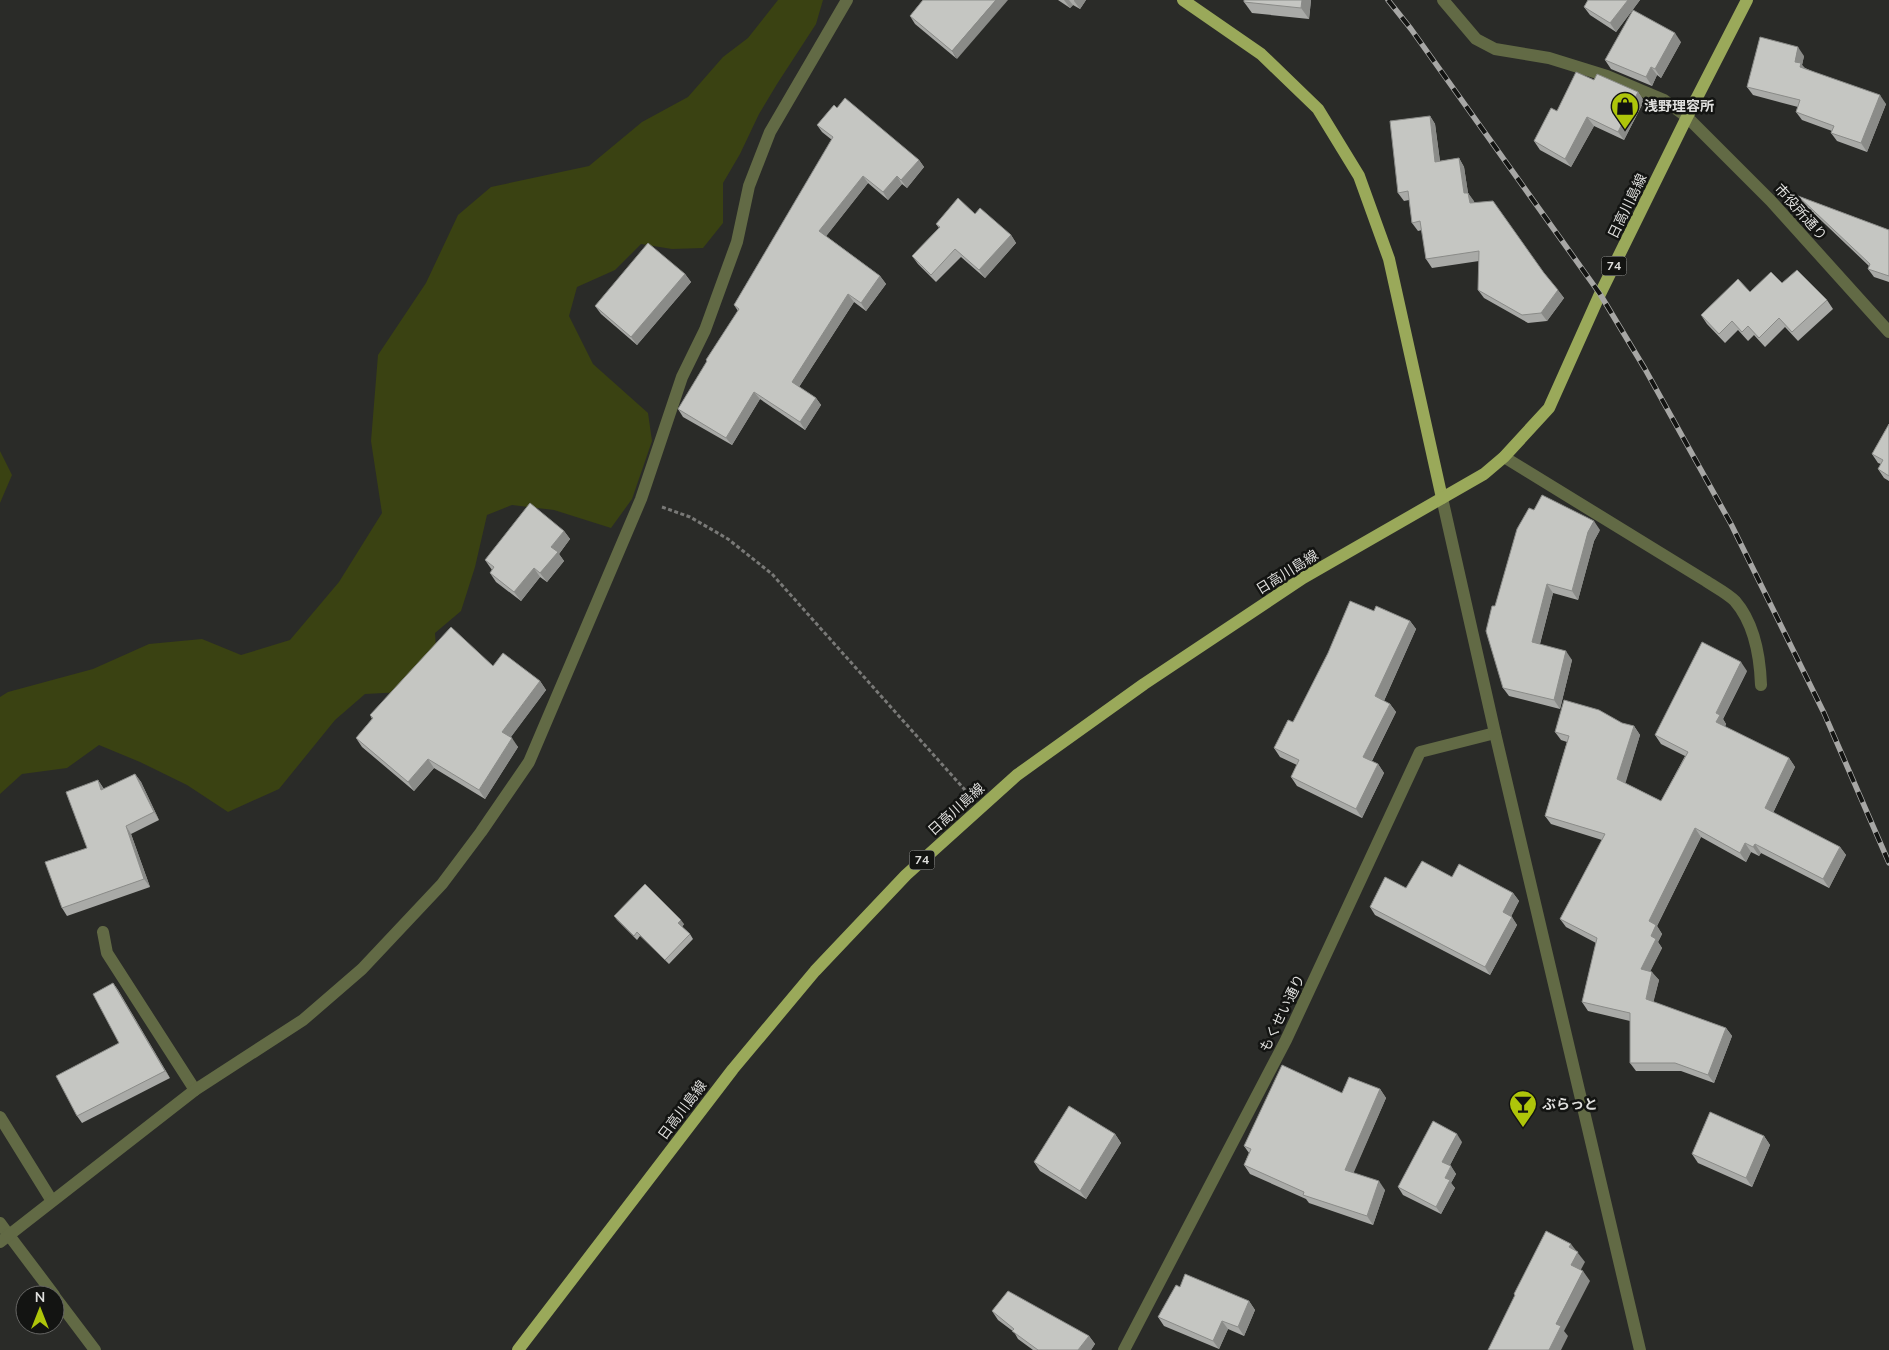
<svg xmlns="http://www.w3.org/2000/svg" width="1889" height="1350" viewBox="0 0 1889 1350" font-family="'Nunito Sans','Noto Sans JP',sans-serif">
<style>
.green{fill:#3a4212}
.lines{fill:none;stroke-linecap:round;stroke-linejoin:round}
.path{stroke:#797977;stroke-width:3;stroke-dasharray:4 2.5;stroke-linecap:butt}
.service{stroke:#626a45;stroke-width:12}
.minor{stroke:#626a45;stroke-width:12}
.tertiary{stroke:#626a45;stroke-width:12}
.primary{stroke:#9aa95a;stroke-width:12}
.rail-casing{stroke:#a7a7a5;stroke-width:5.5}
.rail{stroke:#131412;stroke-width:4;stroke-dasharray:11;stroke-linecap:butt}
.wall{fill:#a9aaa7}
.shaded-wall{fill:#8a8b88}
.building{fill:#c5c6c2;stroke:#8a8b88}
.labels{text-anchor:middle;stroke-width:5;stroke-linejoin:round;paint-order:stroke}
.shield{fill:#131412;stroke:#a2a2a0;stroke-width:1}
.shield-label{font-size:12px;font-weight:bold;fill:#dfdfdd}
.poi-label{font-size:14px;font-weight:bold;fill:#dfdfdd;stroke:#131412;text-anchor:start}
.street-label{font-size:14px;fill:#dfdfdd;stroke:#131412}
</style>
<rect width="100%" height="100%" fill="#2a2b28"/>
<g class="green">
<path d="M778,0h45l-7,24 -39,60 -18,30 -19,40 -17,29v40l-20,25 -31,1 -31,-5 -26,26 -38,17 -8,29 24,48 55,49 4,28 -20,58 -21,29 -57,-18 -42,-5 -25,10 -12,52 -14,44 -26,22 2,29 -34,30 -38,2 -30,26 -56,69 -51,23 -41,-27 -47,-23 -41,-17 -32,23 -45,6 -22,20v-97l8,-5 85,-23 56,-25 53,-5 39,16 49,-15 49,-58 43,-69 -11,-72 7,-86 48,-72 32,-68 33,-28 98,-21 53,-44 46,-25 35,-40 25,-19z"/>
<path d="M0,451l12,24 -12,28z"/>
</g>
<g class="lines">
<path class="path" d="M662,507l28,10 38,22 44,35 193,216"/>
<g class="service">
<path d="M1504,457l202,124c9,6 21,12 29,20 19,22 25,56 26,84"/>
<path d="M103,932l4,21 88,137"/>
<path d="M0,1117l52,84"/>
<path d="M0,1223l8,11"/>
</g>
<g class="minor">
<path d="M1443,0l33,39 19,10 54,9 58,18 57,24 23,17"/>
<path d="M8,1234l46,61"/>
<path d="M0,1242l195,-152 108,-70 59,-51 80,-85 39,-52 48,-70 112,-263 41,-122 23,-47 32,-88 12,-56 21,-54 77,-132"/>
<path d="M55,1297l40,53"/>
<path d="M1124,1350l162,-310 134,-288 75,-19"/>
</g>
<g class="tertiary">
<path d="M1687,117l84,84 118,131"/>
<path d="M1442,498l53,235 145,617"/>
</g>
<g class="primary">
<path d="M1183,0l78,54 57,55 41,67 30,83 53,239"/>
<path d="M518,1350l215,-281 82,-98 91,-96 111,-100 127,-91 159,-106 181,-104 20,-17 45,-49 51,-114 87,-177 60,-117"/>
</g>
<g class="rail-casing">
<path id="rail" d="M1388,0l23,29 189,265 45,75 86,155 93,189 65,150"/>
</g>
<use href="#rail" class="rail"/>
</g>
<g class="wall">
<path d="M923,0l34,59 -42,-35 -5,-8z"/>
<path d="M1058,0h28l-6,9 -7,-4 -3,3z"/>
<path d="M1311,0l-2,19 -57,-6 -8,-11z"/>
<path d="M1588,0h52l-24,32 -26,-17 -6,-8z"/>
<path d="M1681,42l-20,36 -4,-3 -5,11 -41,-17 -6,-9z"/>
<path d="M1804,56l-2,9 3,3 81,36 -19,48 -30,-11 -6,-8 1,-2 -30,-11 -6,-8 2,-5 -45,-12 -6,-8z"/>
<path d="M1594,80l44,12 6,9 -20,39 -30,-14 -23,41 -31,-17 -6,-9 23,-30z"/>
<path d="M1430,116l5,8 5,37 19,-3 5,9 4,26 6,9 70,71 20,25 -17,23 -19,2 -44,-25 -6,-8 1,-29 -47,7 -6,-9 -4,-29 -4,1 -6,-8 -3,-23 -5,1 -6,-8z"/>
<path d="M817,125l102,35 5,7 -17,21 -5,-4 -14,16 -20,-17 -42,53 54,40 6,8 -20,27 -12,-9 -55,85 17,11 5,7 -16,25 -45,-31 -28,46 -49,-28 -5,-8 29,-47 -1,-2 32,-49 -4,-6 98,-165 -10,-8z"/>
<path d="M1798,196l91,34v52l-15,-5 -6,-8 1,-3 -65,-62z"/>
<path d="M975,214l36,21 5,8 -31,35 -24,-21 -25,25 -18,-18 -6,-8 27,-28 -3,-4z"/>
<path d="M685,274l6,8 -54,63 -36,-31 -6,-8z"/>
<path d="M1782,283l45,17 6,9 -35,32 -13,-14 -20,20 -11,-12 -6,6 -10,-11 -13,13 -18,-19 -6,-9 49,-23z"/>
<path d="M1889,424v57l-5,-3 -6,-9 3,-5 -3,-1 -6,-9z"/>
<path d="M1600,530l-6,11 -16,59 -25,-7 -13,51 32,16 -12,49 -51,-13 -6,-8 -8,-82z"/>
<path d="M564,531l6,8 -11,15 5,7 -17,21 -7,-5 -19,24 -25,-19 -6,-9 2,-3 -7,-10z"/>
<path d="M1374,611l36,10 6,8 -32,72 6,3 6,8 -24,49 6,3 6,9 -22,45 -65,-32 -6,-9 6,-12 -17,-8 -6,-9z"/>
<path d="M493,666l47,15 6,9 -36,48 8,9 -33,52 -51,-31 -20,23 -52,-44 -6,-9 16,-19 -2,-4z"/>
<path d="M1747,671l-24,48 3,5 -1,3 64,31 6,9 -22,46 67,34 6,8 -17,33 -68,-35 -2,3 -8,-4 -5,10 -45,-25 -44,89 5,8 -4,8 4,6 -12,23 9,9 -6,22 73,26 6,8 -18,47 -33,-12h-45l-6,-8v-42l-42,-10 -6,-9 14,-59 -30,-16 -6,-8 42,-79 -51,-16 -6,-8 22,-74 -6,-2 -6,-8 67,-9 12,3 6,9 -15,48 36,18 24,-45 -24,-12 -6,-9z"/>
<path d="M135,774l6,8 18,38 -28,14 19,53 -83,29 -5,-8 25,-60 11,-68 6,9z"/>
<path d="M1452,877l61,16 6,8 -8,15 6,9 -27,50 -115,-60 -5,-8 36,-19z"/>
<path d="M614,916l70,8 -2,3 8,7 3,5 -24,25 -29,-28 -3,4 -20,-20z"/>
<path d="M113,983l5,7 52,88 -88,45 -5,-7 42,-73z"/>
<path d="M1380,1089l6,9 -33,75 32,17 -12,35 -64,-22 -3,-4 -56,-25 -6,-9 5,-12 -5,-7 98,-53z"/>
<path d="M1115,1134l6,9 -35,56 -46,-28 -6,-9z"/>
<path d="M1764,1136l6,9 -18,42 -54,-24 -6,-9z"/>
<path d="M1462,1142l-12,23 6,9 -5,9 4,5 -14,26 -38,-19 -5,-8z"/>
<path d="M1180,1287l69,14 6,9 -11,26 -16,-7 -9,20 -55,-23 -6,-9z"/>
<path d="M992,1311l97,25 6,8 -4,6h-58l-15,-11 -4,-7 -16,-12z"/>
</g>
<g class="shaded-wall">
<path d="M996,0h12l-51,59 -5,-8z"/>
<path d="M1064,0h5l4,5 -3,3z"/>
<path d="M1074,0h12l-6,9 -6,-8z"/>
<path d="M1302,0h9l-2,19 -8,-11z"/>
<path d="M1628,0h12l-24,32 -6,-9z"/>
<path d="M1675,33l6,9 -20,36 -6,-9z"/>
<path d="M1798,47l6,9 -2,9 5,7 -1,3 -11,-13z"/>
<path d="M1651,67l6,8 -5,11 -6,-9z"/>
<path d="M1638,92l6,9 -20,39 -6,-8z"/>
<path d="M1880,95l6,9 -19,48 -6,-9z"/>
<path d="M1430,116l5,8 6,46 -6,-8z"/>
<path d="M1587,117l7,9 -23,41 -6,-8z"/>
<path d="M1459,158l5,9 4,26 6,8 2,10 -12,-18z"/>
<path d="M919,160l5,7 -17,21 -6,-8z"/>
<path d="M863,176l5,7 -44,56 -5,-8z"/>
<path d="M897,176l5,8 -14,16 -5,-8z"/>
<path d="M1011,235l5,8 -31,35 -6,-8z"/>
<path d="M685,274l6,8 -54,63 -6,-8z"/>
<path d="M880,276l6,8 -20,27 -5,-8z"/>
<path d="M1558,290l6,8 -17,23 -6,-8z"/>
<path d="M848,294l6,8 -57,88 -5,-8z"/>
<path d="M754,392l6,7 -28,46 -6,-7z"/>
<path d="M816,398l5,7 -16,25 -5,-8z"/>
<path d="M1594,521l6,9 -6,11 -16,59 -6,-9 16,-59z"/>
<path d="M564,531l6,8 -11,15 5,7 -17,21 -7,-9 11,-26z"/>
<path d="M534,568l6,9 -19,24 -7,-9z"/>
<path d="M1547,584l6,9 -15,58 -6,-9z"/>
<path d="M1410,621l6,8 -34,76 -7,-9z"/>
<path d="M1566,651l6,9 -12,49 -6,-9z"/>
<path d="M1741,662l6,9 -24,48 3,5 -4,7 -6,-9v-9z"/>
<path d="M540,681l6,9 -38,51 -6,-9z"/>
<path d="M1390,704l6,8 -27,54 -6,-9z"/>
<path d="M1634,726l6,9 -16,53 -7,-9z"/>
<path d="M512,738l6,9 -33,52 -6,-9z"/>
<path d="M1789,758l6,9 -24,50 -6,-9z"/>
<path d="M428,759l6,9 -20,23 -6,-9z"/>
<path d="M1378,764l6,9 -22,45 -6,-9z"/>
<path d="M135,774l6,8 18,38 -5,-8z"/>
<path d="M98,780l5,8 4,10 -6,-8z"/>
<path d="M126,826l5,8 19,53 -6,-8z"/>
<path d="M1695,828l6,9 -44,89 5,8 -4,8 4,6 -15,30 -6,-9 8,-48z"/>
<path d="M1745,843l6,9 -5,10 -6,-9z"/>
<path d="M1755,844l6,9 -2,3 -6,-9z"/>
<path d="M1840,847l6,8 -17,33 -6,-9z"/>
<path d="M1513,893l6,8 -10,20 -6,-9z"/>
<path d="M1512,917l5,8 -27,50 -5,-8z"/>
<path d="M681,920l3,4 -2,3 -4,-4z"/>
<path d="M1652,972l7,8 -7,28 -6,-9z"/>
<path d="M113,983l5,7 52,88 -5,-7z"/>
<path d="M1726,1028l6,8 -18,47 -6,-8z"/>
<path d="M1380,1089l6,9 -35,81 -6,-9z"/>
<path d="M1115,1134l6,9 -35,56 -6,-8z"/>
<path d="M1457,1134l5,8 -14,27 -6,-7z"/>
<path d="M1764,1136l6,9 -18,42 -6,-9z"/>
<path d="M1451,1166l5,8 -5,9 4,5 -14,26 -5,-7 9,-29z"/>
<path d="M1379,1181l6,9 -12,35 -6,-9z"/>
<path d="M1571,1244l14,18 -7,13 -7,-10 -2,-18z"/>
<path d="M1583,1271l7,10 -26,50 4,5 -7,14h-12l7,-26z"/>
<path d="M1249,1301l6,9 -11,26 -6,-9z"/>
<path d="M1222,1321l6,8 -9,20 -6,-8z"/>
<path d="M1089,1336l6,8 -4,6h-13z"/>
</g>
<g class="building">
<path d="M923,0h73l-44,51 -42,-35z"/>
<path d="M1244,0h58l-1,8 -57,-6z"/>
<path d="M1588,0h40l-18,23 -26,-16z"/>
<path d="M1633,10l42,23 -20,36 -4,-2 -5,10 -41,-17z"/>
<path d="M1760,37l38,10 -3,15 6,1 -1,4 80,28 -19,48 -30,-10 3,-7 -38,-14 4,-12 -53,-13z"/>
<path d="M1576,72l18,8 3,-6 41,18 -20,40 -31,-15 -22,42 -31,-18 17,-33 6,3z"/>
<path d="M845,98l74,62 -18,20 -4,-4 -14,16 -20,-16 -44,55 61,45 -19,27 -13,-9 -56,88 24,16 -16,24 -46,-30 -28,46 -48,-29 29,-48 -1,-1 33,-51 -5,-4 99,-168 -16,-12 17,-20 3,3z"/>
<path d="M1430,116l5,46 24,-4 5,35h4l2,10 23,-2 51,72 14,17 -17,23 -19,2 -44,-25 1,-39 -53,8 -6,-38 -8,2 -4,-32 -10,2 -8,-72z"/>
<path d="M1798,196l91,34v46l-21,-7 2,-5z"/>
<path d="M958,198l17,16 5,-6 31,27 -32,35 -24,-21 -24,26 -19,-19 28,-29 -4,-3z"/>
<path d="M648,243l37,31 -54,63 -36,-31z"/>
<path d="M1797,270l30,30 -35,32 -13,-14 -20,20 -11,-12 -6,6 -10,-11 -13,13 -18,-19 37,-36 12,13 21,-20 11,11z"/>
<path d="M1889,424v52l-11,-7 5,-9 -11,-6z"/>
<path d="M1542,495l52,26 -6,11 -16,59 -25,-7 -15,58 34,9 -12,49 -51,-12 -17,-57 6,-25h3l22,-77 12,-21 5,2z"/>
<path d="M530,503l34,28 -13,16 7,5 -18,21 -6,-5 -20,24 -24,-19 4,-6 -9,-7z"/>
<path d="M1350,601l24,10 2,-5 34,15 -35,75 15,8 -27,53 15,7 -22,45 -65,-32 8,-17 -25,-12 14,-28 5,2 35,-69z"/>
<path d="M451,627l42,39 10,-13 37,28 -38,51 10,6 -33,52 -51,-31 -20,23 -52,-44 17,-20 -3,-3z"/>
<path d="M1702,642l39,20 -25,51 4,2 -4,7 73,36 -24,50 75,39 -17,32 -68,-35 -2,3 -8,-4 -5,10 -45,-25 -46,93 7,4 -5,11 5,3 -15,30 11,3 -6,27 80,29 -18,47 -33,-12h-45v-50l-48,-11 15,-64 -37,-19 45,-85 -60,-18 24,-80 -14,-4 9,-32 35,10 23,13 12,3 -17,53 44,22 27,-49 -33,-17z"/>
<path d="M135,774l19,38 -28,14 18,53 -82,29 -17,-46 42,-14 -21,-56 32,-12 3,10z"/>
<path d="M1422,861l30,16 7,-13 54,29 -10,19 9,5 -27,50 -115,-60 15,-30 21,11z"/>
<path d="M645,884l36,36 -3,3 12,11 -25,26 -28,-28 -3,4 -20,-20z"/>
<path d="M113,983l52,88 -88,45 -21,-40 63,-33 -26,-49z"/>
<path d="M1282,1065l60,28 7,-16 31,12 -35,81 34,11 -12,35 -64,-21 1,-3 -60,-27 7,-16 -7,-3z"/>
<path d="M1069,1106l46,28 -35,57 -46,-29z"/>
<path d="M1710,1112l54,24 -18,42 -54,-24z"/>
<path d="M1433,1121l24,13 -15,28 9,4 -6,12 5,2 -14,27 -38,-20z"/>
<path d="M1546,1231l25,13 -2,3 9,5 -7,13 12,6 -27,53 5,2 -12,24h-61l27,-55 -1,-1z"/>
<path d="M1185,1274l64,27 -11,26 -16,-6 -9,20 -55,-24 18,-32 4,2z"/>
<path d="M1008,1291l81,45 -11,14h-40l-26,-19 2,-2 -22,-18z"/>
</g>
<defs>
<g id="shop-pin" transform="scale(1.4375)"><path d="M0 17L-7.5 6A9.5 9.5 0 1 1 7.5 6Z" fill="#aec50a" stroke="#131412"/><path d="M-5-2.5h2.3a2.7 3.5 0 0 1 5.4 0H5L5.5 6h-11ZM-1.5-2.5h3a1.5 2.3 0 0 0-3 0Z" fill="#111"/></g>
<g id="bar-pin" transform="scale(1.4375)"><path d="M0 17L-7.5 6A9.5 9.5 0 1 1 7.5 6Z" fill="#aec50a" stroke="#131412"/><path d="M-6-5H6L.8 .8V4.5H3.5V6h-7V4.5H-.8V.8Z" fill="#111"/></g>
</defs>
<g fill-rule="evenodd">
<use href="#shop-pin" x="1625" y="106"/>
<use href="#bar-pin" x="1523" y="1104"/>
</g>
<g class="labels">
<g class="shield">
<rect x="1601.5" y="256.5" width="25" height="19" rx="4"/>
<rect x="909.5" y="850.5" width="25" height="19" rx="4"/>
</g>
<g class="shield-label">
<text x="1614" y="270">74</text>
<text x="922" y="864">74</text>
</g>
<g class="poi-label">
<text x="1644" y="111">浅野理容所</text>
<text x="1542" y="1109">ぶらっと</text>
</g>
<g class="street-label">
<text transform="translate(1627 206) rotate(-64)" y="5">日高川島線</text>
<text transform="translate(1801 212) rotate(48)" y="5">市役所通り</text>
<text transform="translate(1287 572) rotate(-32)" y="5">日高川島線</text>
<text transform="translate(956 809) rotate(-42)" y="5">日高川島線</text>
<text transform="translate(1282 1013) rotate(-64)" y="5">もくせい通り</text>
<text transform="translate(682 1110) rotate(-53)" y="5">日高川島線</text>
</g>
</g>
<g transform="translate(40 1310)"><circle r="24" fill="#131412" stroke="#656563"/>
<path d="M0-4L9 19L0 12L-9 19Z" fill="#aec50a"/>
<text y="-8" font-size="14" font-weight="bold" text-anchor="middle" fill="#dfdfdd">N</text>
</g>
</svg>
